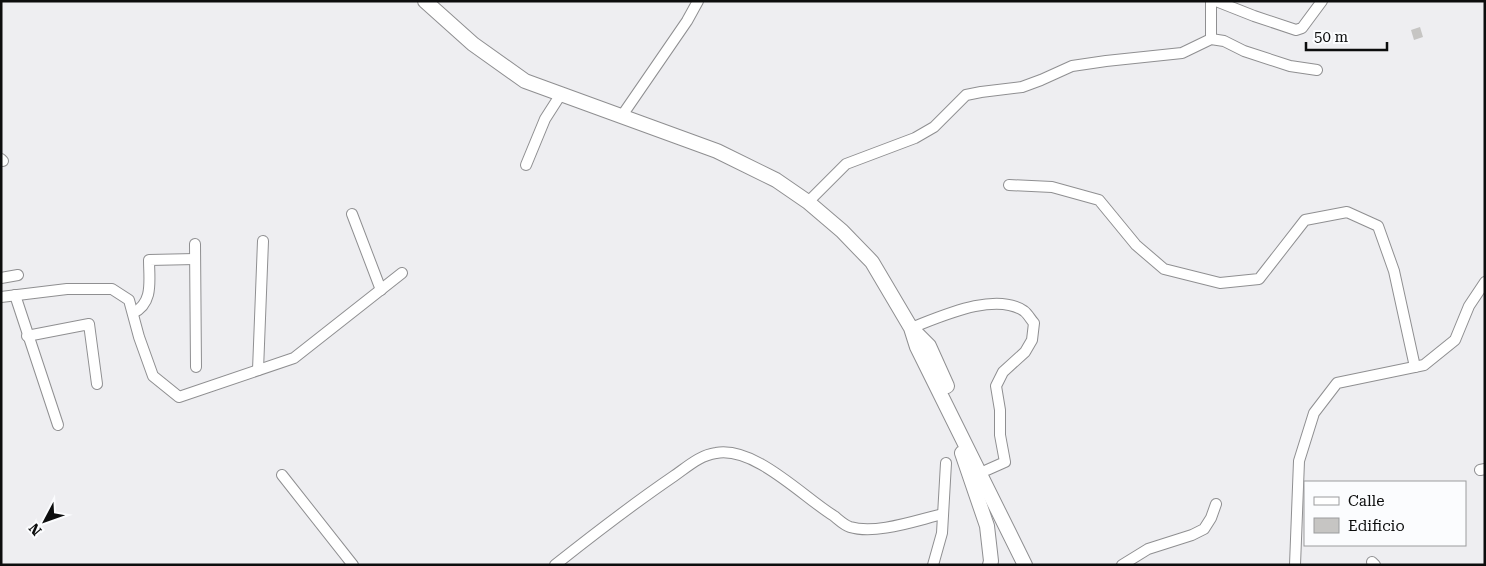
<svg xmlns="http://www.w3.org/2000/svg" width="1486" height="566" viewBox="0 0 1486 566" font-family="'Roboto Serif',serif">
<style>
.building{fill:#c6c5c3}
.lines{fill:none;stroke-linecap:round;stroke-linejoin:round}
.minor-casing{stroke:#8f8f91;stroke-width:12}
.secondary-casing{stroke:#8f8f91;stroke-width:16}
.minor{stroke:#fff;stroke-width:10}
.secondary{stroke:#fff;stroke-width:14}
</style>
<rect width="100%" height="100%" fill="#eeeef1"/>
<path class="building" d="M1420,27l3,10 -9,3 -3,-10z"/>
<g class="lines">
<g class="minor-casing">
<g id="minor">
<path d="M1211,1v38"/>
<path d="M1216,1l38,15 42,14 6,-2 20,-27"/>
<path d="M621,117l66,-96 11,-20"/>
<path d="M1,159l2,2"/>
<path d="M526,165l19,-46 16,-25"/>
<path d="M1009,185l43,2 47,13 37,45 28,24 56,14 39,-4 46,-59 42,-8 31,14 16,45 21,96"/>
<path d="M808,202l38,-38 69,-26 19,-11 32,-32 15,-3 41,-5 19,-7 31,-14 34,-5 76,-8 29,-14 13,2 20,10 46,15 27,4"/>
<path d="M352,214l29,76"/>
<path d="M195,244l1,123"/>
<path d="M1,278l17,-3"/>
<path d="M15,295l43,130"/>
<path d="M1,297l66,-8h45l17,11 10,37 14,39 26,21 115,-39 108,-85"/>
<path d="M133,313c21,-10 16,-33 16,-53l46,-1"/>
<path d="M911,328c29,-11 84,-37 113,-17 4,3 7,9 10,12l-2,17 -7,12 -22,20 -7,14 4,24v25l5,27 -18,8"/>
<path d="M27,336l62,-12 8,60"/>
<path d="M258,370l5,-129"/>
<path d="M1480,470l5,-1"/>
<path d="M282,475l71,90"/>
<path d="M1372,562l3,3"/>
<path d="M555,565c39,-31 78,-61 119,-89 13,-9 26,-21 42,-23 39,-7 87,44 118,63 5,4 10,9 16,11 26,8 67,-7 93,-13"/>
<path d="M933,565l9,-32 4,-70"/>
<path d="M1122,565l26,-16 44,-14 12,-6 7,-11 5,-14"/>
<path d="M1295,565l4,-104 15,-48 23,-30 87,-18 31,-25 14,-34 16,-24"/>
</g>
</g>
<g class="secondary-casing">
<g id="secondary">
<path d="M425,1l48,43 52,37 192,70 59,29 32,22 34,29 30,31 39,66 6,19 108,218"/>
<path d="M915,332l14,14 18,40"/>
<path d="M962,453l25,73 4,35 -1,4"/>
</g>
</g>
<use href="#minor" class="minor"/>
<use href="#secondary" class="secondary"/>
</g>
<rect width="1486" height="566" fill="none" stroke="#0c0d0d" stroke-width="5"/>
<rect x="1304" y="481" width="162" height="65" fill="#fbfcfe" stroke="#9b9c9e"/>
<rect x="1314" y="497" width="25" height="8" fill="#ffffff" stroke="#9b9c9e"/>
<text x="1348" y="506" font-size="15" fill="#0c0d0d">Calle</text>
<rect x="1314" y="518" width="25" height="15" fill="#c6c5c3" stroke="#9b9c9e"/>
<text x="1348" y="531" font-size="15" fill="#0c0d0d">Edificio</text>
<g transform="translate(45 521) rotate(229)" stroke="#fbfcfe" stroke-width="4" paint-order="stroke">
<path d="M0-4L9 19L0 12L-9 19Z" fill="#0c0d0d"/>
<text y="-8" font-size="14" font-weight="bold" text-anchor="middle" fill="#0c0d0d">N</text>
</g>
<path d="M1306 42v8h81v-8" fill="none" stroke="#0c0d0d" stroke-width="2.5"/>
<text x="1314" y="42" font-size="15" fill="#0c0d0d" stroke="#fbfcfe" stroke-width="4" paint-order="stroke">50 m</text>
</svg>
